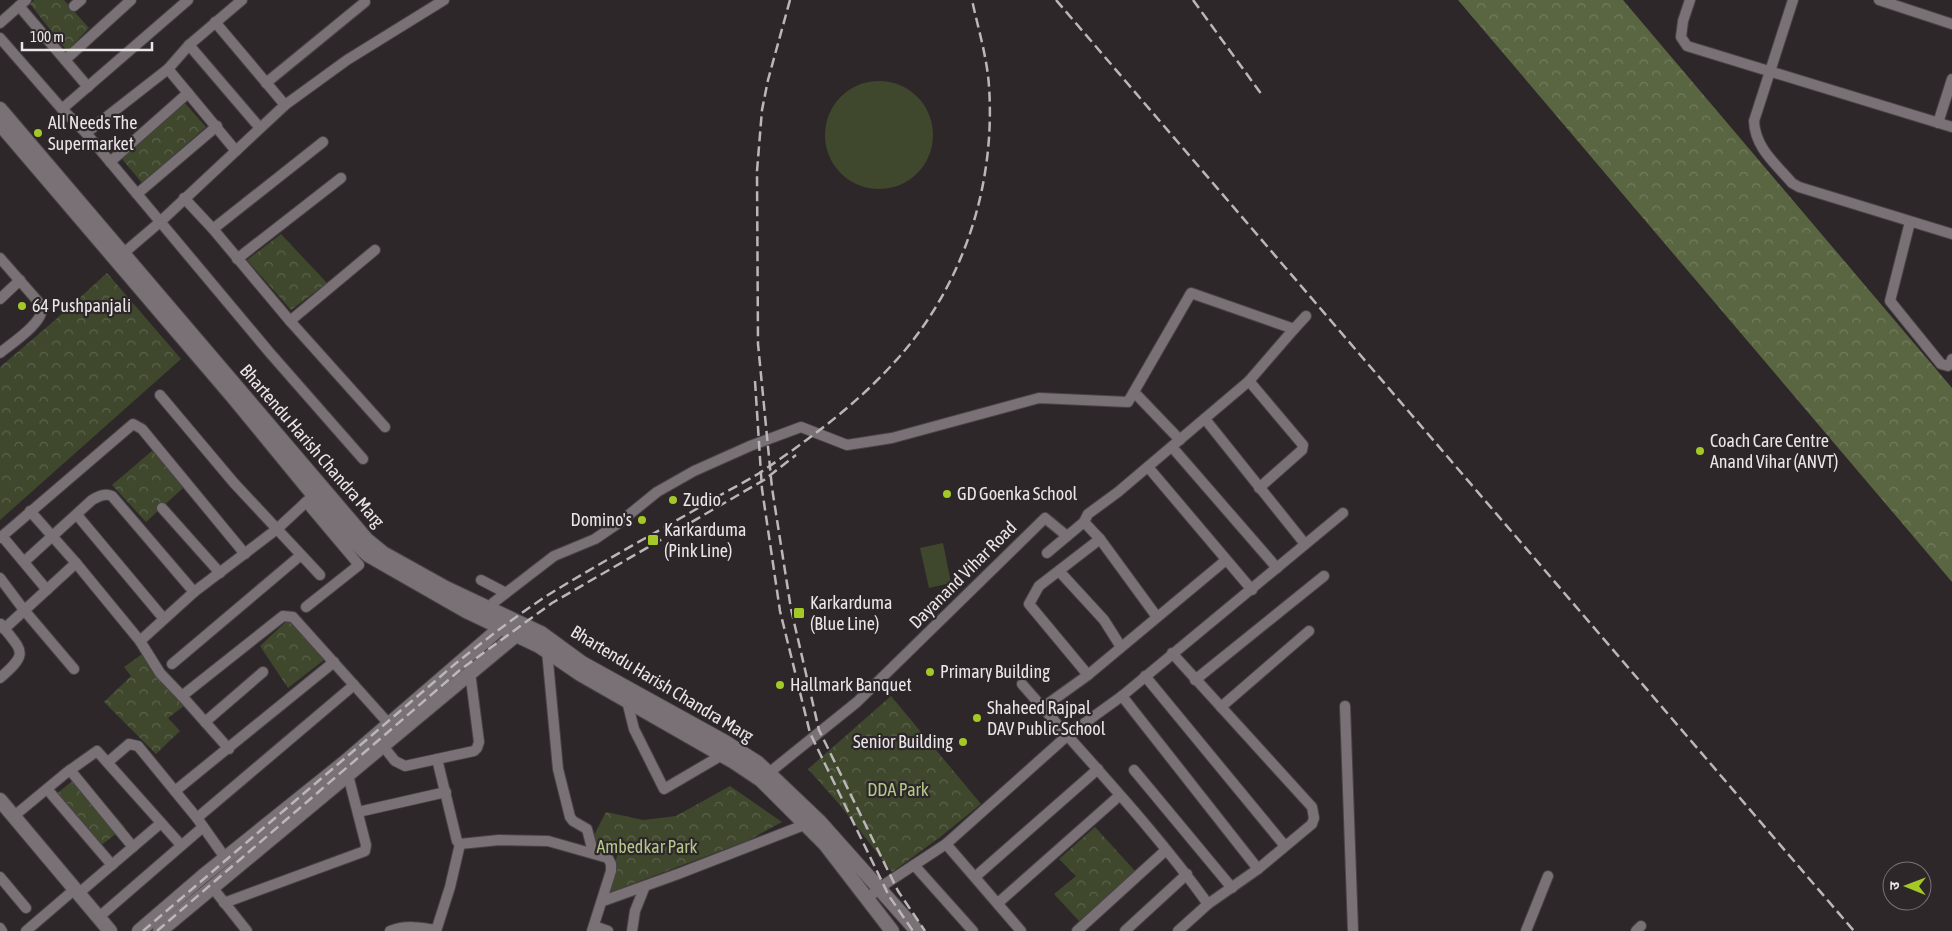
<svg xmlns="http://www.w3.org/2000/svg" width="1952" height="931" viewBox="0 0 1952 931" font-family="'Asap Condensed','Noto Sans Devanagari',sans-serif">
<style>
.grass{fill:#3f482d}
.forest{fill:url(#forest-crowns)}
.park{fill:url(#park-crowns)}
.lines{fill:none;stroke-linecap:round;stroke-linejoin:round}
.street-casing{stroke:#494346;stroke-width:12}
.secondary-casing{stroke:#494346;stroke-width:16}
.street{stroke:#797175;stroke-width:10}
.secondary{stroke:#797175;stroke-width:14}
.rail{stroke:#bbb7b9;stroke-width:2.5;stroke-dasharray:10 5;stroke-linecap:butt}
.poi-dot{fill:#a3c927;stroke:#2e272a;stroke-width:2}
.labels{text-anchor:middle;stroke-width:4.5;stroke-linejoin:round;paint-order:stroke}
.poi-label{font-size:18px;fill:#eae6e8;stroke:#2e272a;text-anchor:start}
.street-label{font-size:18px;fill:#eae6e8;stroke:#2e272a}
.park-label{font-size:18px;fill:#b4c88a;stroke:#2e272a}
</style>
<defs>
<pattern id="forest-crowns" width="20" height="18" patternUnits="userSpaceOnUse" patternTransform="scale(1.25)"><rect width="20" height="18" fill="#5a6642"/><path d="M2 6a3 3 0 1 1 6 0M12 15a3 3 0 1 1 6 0" fill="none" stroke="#727c5d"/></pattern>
<pattern id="park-crowns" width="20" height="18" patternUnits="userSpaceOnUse" patternTransform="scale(1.25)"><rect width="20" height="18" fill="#3f482d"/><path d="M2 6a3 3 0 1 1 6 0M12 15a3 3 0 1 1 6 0" fill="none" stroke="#5b624b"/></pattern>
</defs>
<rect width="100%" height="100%" fill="#2e272a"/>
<g class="grass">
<circle cx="879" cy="135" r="54"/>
<path d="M943,543l8,40 -22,5 -9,-40z"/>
</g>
<path class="forest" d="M1458,0h165l329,388v194z"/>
<g class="park">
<path d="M34,0h30l25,28 -22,23 -37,-47z"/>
<path d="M184,102l22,25 -64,56 -20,-24z"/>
<path d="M281,234l46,49 -36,27 -44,-50z"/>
<path d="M107,273l74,86 -181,161v-153l54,-46z"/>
<path d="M153,450l30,38 -37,34 -34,-37z"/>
<path d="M290,618l34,42 -36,28 -28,-42z"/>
<path d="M145,652l44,50 -21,16 12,13 -24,23 -52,-52 27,-26 -7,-9z"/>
<path d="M891,696l90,108 -42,34 -47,34 -52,-67 -32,-36z"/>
<path d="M80,775l45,52 -25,19 -45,-51z"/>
<path d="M730,786l52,36 -35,19 -139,52 -2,-3 13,-40 -30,-5 17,-33 37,8 33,-4z"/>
<path d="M1095,827l40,44 -56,50 -25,-27 22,-18 -17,-17z"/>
</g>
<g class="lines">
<g class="street-casing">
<g id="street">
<path d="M1690,0l-7,21 -2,16 6,9 265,81"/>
<path d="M1793,0l-39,121c1,27 22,43 38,62l7,4 153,47"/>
<path d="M1879,0l73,24"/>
<path d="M19,6l69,81"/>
<path d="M74,6l7,-6"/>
<path d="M215,22l70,83"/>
<path d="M0,23l26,-23"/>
<path d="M0,38l62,71 24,24 184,220 93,106"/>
<path d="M189,45l71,83"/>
<path d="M65,60l66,-60"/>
<path d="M168,69l68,82"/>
<path d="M266,83l99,-81"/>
<path d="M62,109l126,-109"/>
<path d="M1938,123l14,-44"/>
<path d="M86,133l82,-64 21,-24 53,-45"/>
<path d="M110,162l78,-69"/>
<path d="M137,194l80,-68"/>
<path d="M184,198l29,31 77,92 95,106"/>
<path d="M1910,222l-20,79 51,63 7,2 2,-2 2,-5"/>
<path d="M213,229l110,-87"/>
<path d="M119,257l41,-35 125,-117 62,-45 97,-60"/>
<path d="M0,258l42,48c3,16 -30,37 -42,47"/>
<path d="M237,259l104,-81"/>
<path d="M0,299l20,-19"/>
<path d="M290,321l85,-71"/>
<path d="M1249,381l54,64 -1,5 -43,38"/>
<path d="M1134,392l46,48"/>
<path d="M160,395l74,88 86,92"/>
<path d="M1205,419l100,125"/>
<path d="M1172,447l105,121"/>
<path d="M1148,467l104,123"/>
<path d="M306,502l53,63 -53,42"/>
<path d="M162,508l58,65"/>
<path d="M30,511l46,52 64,78 20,32 22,23"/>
<path d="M77,515l87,104"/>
<path d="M2,536l45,54"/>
<path d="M0,538l133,-114 9,5 103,125"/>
<path d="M1047,553l37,-31"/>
<path d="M25,561l67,-61c7,-4 13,-7 20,-4l82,96"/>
<path d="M1059,571l45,49 17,27"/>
<path d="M0,578l24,32 50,59"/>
<path d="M481,580l25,13"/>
<path d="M484,613l9,-10 61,-47 41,-17 25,-17 37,-30 37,-21 56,-25 51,-19 46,18 45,-7 147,-40 89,4 63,-109 103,36 12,-13"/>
<path d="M1157,617l-57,-78 -16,-17 4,-8 30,-22 131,-111 45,-52"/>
<path d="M4,629l72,-66"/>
<path d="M140,641l54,-49 83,-63 41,-38"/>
<path d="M547,651l11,118 12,48 3,4 14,8 6,23"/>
<path d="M1172,653l140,154 2,11 -2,6 -54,45 -50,35 -30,27"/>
<path d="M172,664l129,-109"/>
<path d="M1088,675l-59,-71 10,-18 61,-47"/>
<path d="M1145,676l140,170"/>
<path d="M0,678c30,-26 22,-26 1,-54"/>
<path d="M1195,680l129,-104"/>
<path d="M1022,684c63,73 130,142 186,220"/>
<path d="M1122,696l136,173"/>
<path d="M627,701l7,28 30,60 58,-34"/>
<path d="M1345,706l8,225"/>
<path d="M1221,707l88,-76"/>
<path d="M1042,708l46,-33 138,-115"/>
<path d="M205,722l58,-50"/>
<path d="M383,746l12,15 10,5 69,-15 3,-3 2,-6 -9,-70"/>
<path d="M229,749l-47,-53 101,-80 10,1 96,107"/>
<path d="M437,759l20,82 3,3 39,-4 49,1 60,17 3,6v7l-19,60"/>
<path d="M108,762l21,-18 9,2 59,72 29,41"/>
<path d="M70,770l63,77"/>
<path d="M1134,770l98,118"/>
<path d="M765,776l92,-74 188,-184 22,18"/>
<path d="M47,789l65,76"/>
<path d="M175,791l159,-129"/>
<path d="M358,812l88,-20"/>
<path d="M14,816l52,-43 31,-22 84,94"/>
<path d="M197,818l157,-133"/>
<path d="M946,844l75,87"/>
<path d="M914,865l59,66"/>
<path d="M0,877l26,31"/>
<path d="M975,877l123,-108"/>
<path d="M212,887l35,44"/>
<path d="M79,893l82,-70"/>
<path d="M867,899l12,-11 67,-44 122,-109 54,-39 221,-183"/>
<path d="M603,901l75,-27 126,-49"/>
<path d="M224,903l141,-52 1,-6 -18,-70"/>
<path d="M998,903l121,-107"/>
<path d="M99,917l104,-90"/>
<path d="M594,926l14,5"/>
<path d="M0,928l2,3"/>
<path d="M26,931l49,-42"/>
<path d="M390,931c15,-6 30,-4 46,-1"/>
<path d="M436,931l14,-44 10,-43"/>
<path d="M632,931l3,-20 10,-25"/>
<path d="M1077,931l89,-81"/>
<path d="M1125,931l62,-57"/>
<path d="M1526,931l22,-55"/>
<path d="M1636,931l5,-5"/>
</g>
</g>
<g class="secondary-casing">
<g id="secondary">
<path d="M0,109l367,431 16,13 63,35 95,45 41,30 143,79 33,21 61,58 98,110"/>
<path d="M0,124l233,273 110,134 25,24 98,56 73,35 41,28 154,88 27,18 64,64 67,87"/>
<path d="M0,800l110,131"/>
<path d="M139,931l64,-55 142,-114 161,-139"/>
<path d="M160,931l362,-301"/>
</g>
</g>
<use href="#street" class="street"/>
<use href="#secondary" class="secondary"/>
<g class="rail">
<path d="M790,0l-22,80 -6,30 -5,61 1,173 14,144 19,121 28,121 79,161 27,40"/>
<path d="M1056,0l798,931"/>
<path d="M1193,0l69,95"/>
<path d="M755,381l7,108 18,122 30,122 79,163 24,35"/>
<path d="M143,931l312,-267c30,-24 61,-48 93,-69 55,-34 113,-65 169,-98 14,-8 30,-16 44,-25 46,-31 92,-65 129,-105 71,-75 106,-178 99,-281 -2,-29 -11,-58 -17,-86"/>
<path d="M157,931l303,-261 92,-67 212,-123 32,-25"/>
</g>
</g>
<g class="poi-dot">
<circle cx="38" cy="133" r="5"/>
<circle cx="22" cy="306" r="5"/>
<circle cx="1700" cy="451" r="5"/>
<circle cx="947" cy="494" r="5"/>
<circle cx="673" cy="500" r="5"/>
<circle cx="642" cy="520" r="5"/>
<rect x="647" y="534" width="12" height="12" rx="2.5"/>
<rect x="793" y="607" width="12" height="12" rx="2.5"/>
<circle cx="930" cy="672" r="5"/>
<circle cx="780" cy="685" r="5"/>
<circle cx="977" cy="718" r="5"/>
<circle cx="963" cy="742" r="5"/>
</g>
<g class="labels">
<g class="poi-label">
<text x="48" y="129">All Needs The<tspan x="48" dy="21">Supermarket</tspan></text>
<text x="32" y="312">64 Pushpanjali</text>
<text x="1710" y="447">Coach Care Centre<tspan x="1710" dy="21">Anand Vihar (ANVT)</tspan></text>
<text x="957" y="500">GD Goenka School</text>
<text x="683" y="506">Zudio</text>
<text x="632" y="526" text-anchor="end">Domino's</text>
<text x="664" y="536">Karkarduma<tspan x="664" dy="21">(Pink Line)</tspan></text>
<text x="810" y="609">Karkarduma<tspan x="810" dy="21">(Blue Line)</tspan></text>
<text x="940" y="678">Primary Building</text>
<text x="790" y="691">Hallmark Banquet</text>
<text x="987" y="714">Shaheed Rajpal<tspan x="987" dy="21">DAV Public School</tspan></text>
<text x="953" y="748" text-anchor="end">Senior Building</text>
</g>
<g class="street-label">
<text transform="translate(312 446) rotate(49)" y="6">Bhartendu Harish Chandra Marg</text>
<text transform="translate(963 575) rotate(-45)" y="6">Dayanand Vihar Road</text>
<text transform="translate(662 684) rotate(31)" y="6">Bhartendu Harish Chandra Marg</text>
</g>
<g class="park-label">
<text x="898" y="796">DDA Park</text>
<text x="647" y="853">Ambedkar Park</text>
</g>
</g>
<g transform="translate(1907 886) rotate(271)"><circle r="24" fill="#2e272a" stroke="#797376"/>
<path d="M0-4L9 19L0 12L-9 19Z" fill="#a3c927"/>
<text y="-8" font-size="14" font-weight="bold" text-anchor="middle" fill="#eae6e8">उ</text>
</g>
<path d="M22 42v8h130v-8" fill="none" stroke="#eae6e8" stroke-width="2.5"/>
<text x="30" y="42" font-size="15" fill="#eae6e8" stroke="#2e272a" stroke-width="4" paint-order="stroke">100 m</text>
</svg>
